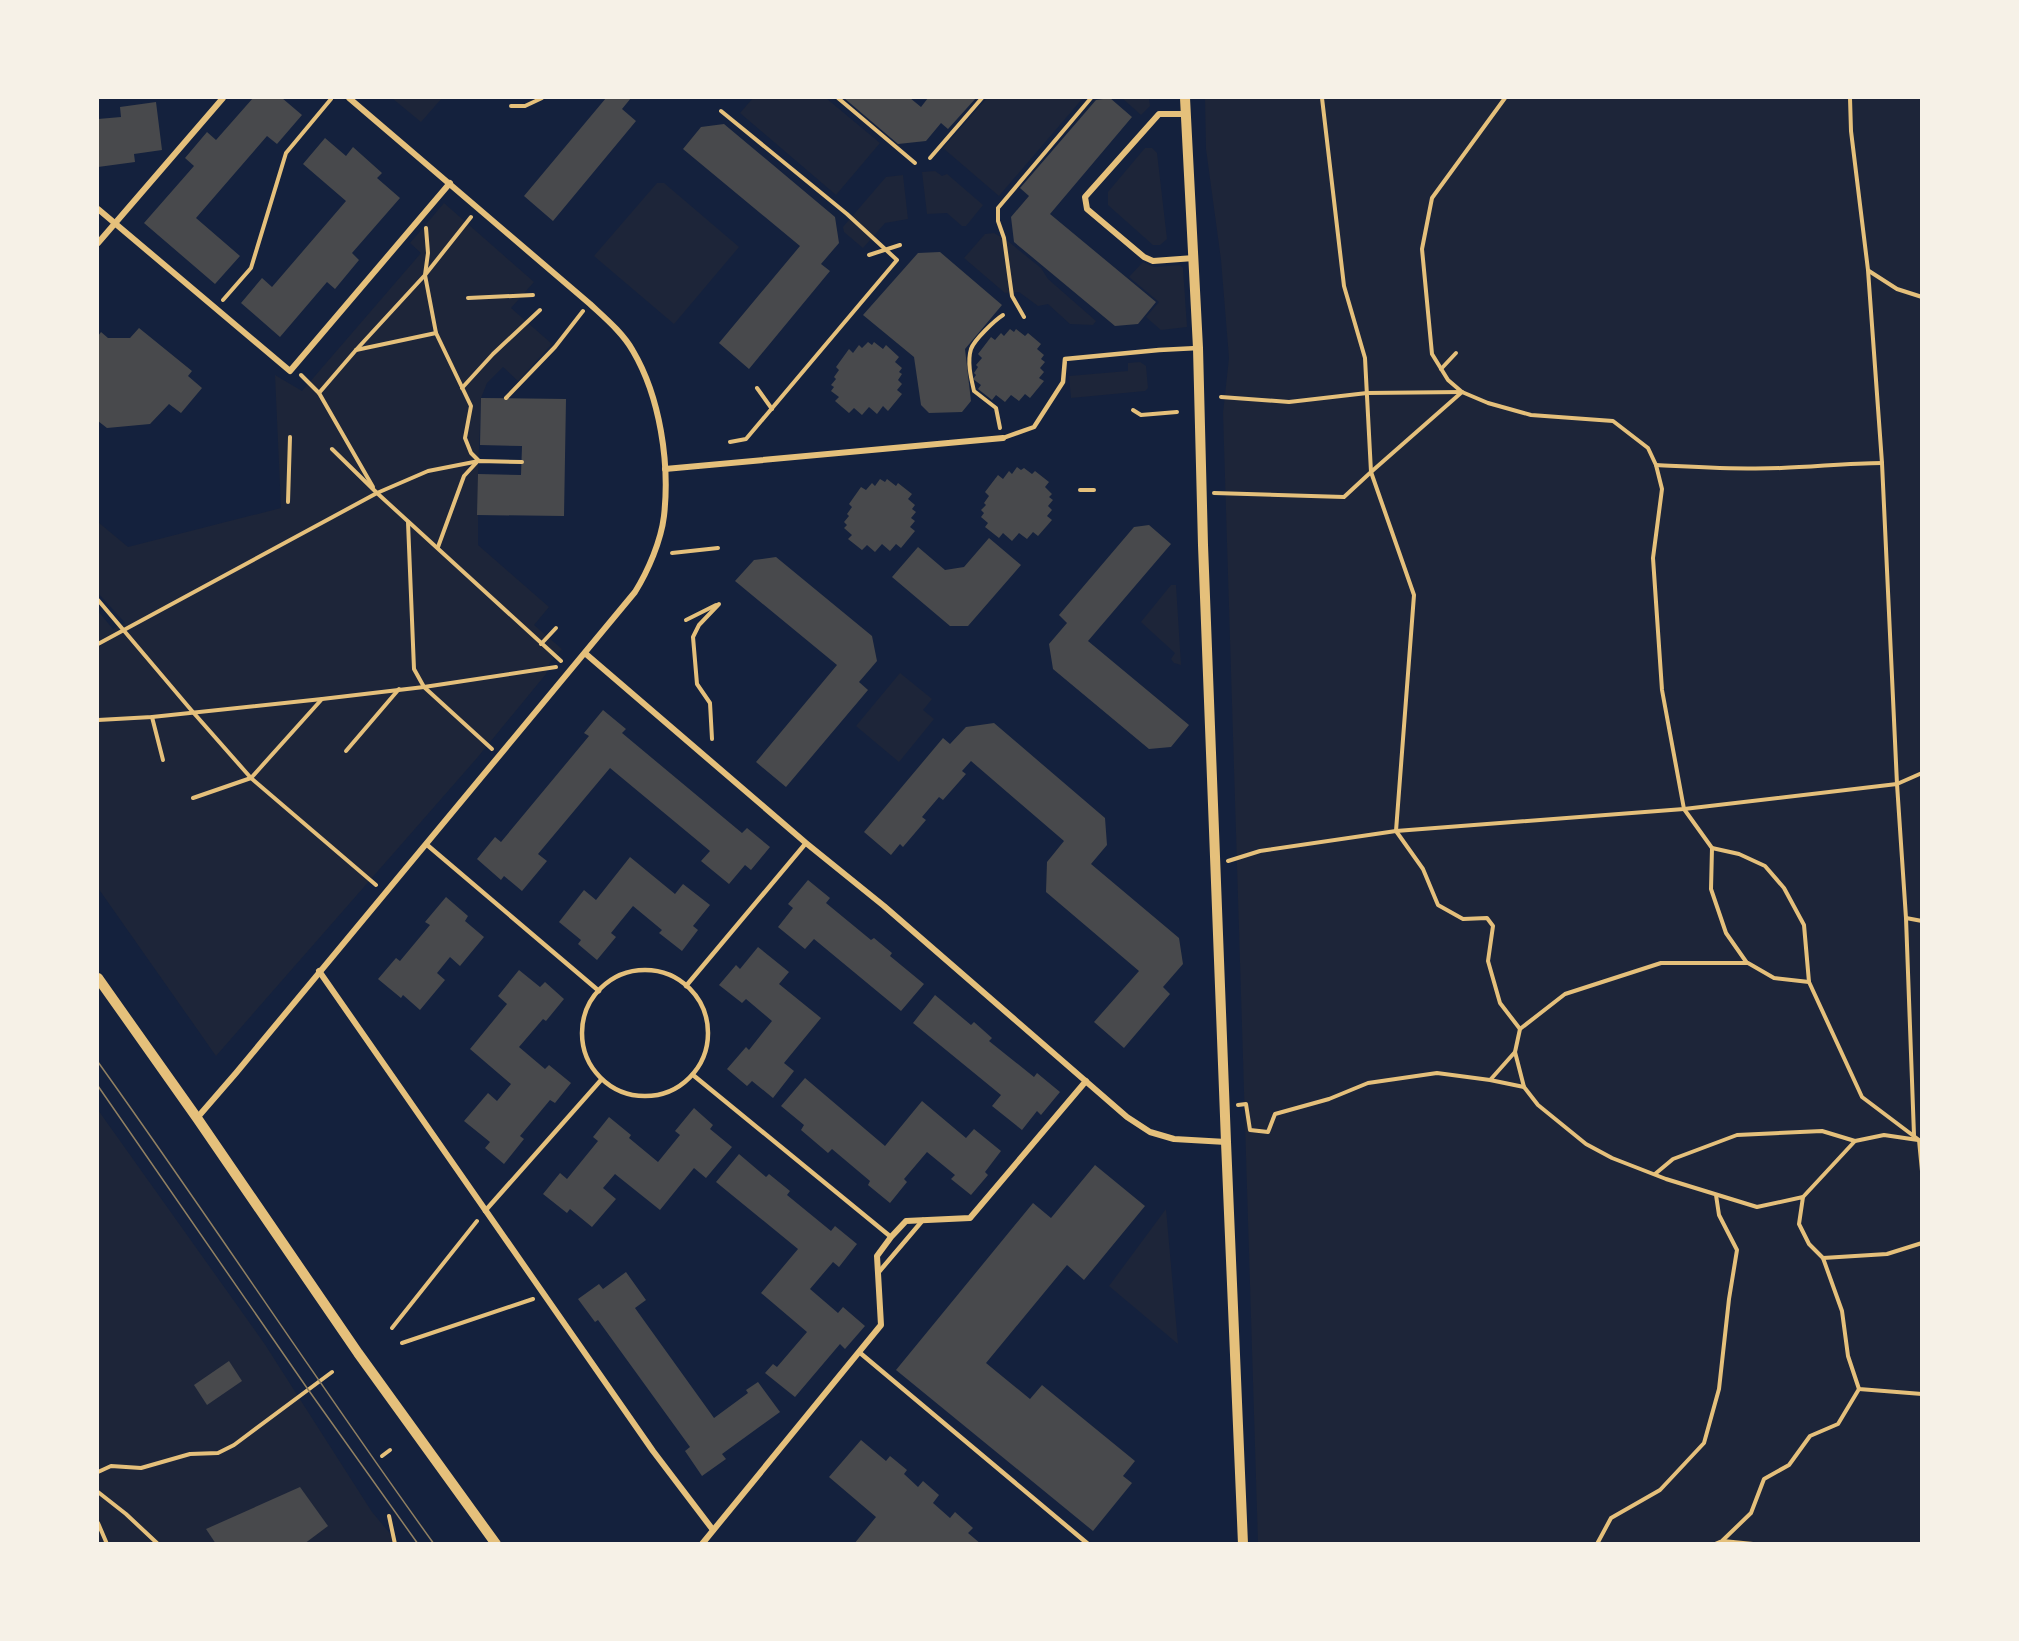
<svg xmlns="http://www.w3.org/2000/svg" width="2019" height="1641" viewBox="0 0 2019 1641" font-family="Montserrat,sans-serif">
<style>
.green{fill:#1d2539}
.building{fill:#48494c}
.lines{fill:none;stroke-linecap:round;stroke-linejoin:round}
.path{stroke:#e5c07b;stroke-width:4}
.service{stroke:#e5c07b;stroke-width:4.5}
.minor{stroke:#e5c07b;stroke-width:6}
.tertiary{stroke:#e5c07b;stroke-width:10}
.tram{stroke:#918062;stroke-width:1.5}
</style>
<rect width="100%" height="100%" fill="#14213d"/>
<g class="green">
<path d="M392,98h50l-21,24z"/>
<path d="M753,98h73l54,45 -44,52 -96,-82z"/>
<path d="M987,98h96l-84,98 -56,-48z"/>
<path d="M1122,98h27l1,8 -9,9z"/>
<path d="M1205,98h716v1445h-663l-35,-1130 6,-55 -8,-98 -15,-111z"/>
<path d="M1145,148h7l5,5 10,86 -7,6h-7l-45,-40v-13z"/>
<path d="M935,171l7,5 5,-2 36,31 -17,21h-4l-15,-13 -20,1 -5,-42z"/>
<path d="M903,175l5,44 -23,4 -22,25 -19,-16 -1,-5 43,-50z"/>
<path d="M657,183h7l75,64 -65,77 -80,-68z"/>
<path d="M444,203l90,79 -23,26 41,36 -34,37 -15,-14 -16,16 -6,15 -3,76v71l71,62 -15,18 28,24 -12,13 -4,12 -69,84 -261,298 -118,-168v-277l15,18 12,-6 -27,-30v-71l30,25 153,-39 -6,-133 27,16 119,-138 -11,-10z"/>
<path d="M994,233l15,9 32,26 7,11 48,42 -3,4 -23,-1 -22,-20 -10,2 -19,-14 -14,1 -41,-35 21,-24z"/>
<path d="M1143,262l11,5 26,-2 3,3 4,59 -26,3 -15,-13 13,-15 -30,-25z"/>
<path d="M1140,362l6,4 2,22 -3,3 -74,7 -2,-22 59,-5v-8z"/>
<path d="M1171,585h5l5,80 -7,-2 -3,-4 4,-6 -34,-31z"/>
<path d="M900,673l32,26 -9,11 11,9 -35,43 -43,-36z"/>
<path d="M98,1110l166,233 108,169 26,31h-300z"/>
<path d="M1166,1209l12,135 -69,-58z"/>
</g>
<g class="building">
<path d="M253,98h29l20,17 -25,29 -10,-8 -71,82 44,38 -25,28 -71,-61 50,-57 -9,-8 22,-26 9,8z"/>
<path d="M606,98h25l-9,11 14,12 -83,100 -29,-25z"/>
<path d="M844,98h66l11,9 7,-9h48l-28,31 -7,-6 -15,18 -28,3z"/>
<path d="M1110,98l22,19 -82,97 106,88 -18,22 -23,2 -101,-84 -3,-25 18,-21 -9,-8 7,-8 69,-80z"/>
<path d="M156,102l6,48 -28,4 1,8 -37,5v-48l23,-2 -1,-10z"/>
<path d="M724,124l111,93 4,26 -18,21 9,7 -81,98 -30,-26 81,-97 -117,-97 18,-22z"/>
<path d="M325,138l21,18 7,-9 29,26 -5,5 23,20 -48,55 7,7 -24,29 -8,-7 -47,55 -39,-34 21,-25 10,9 74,-86 -43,-37z"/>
<path d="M940,252l62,53 -37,44 6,52 -9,11 -33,1 -8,-8 -7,-48 -51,-42 55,-62z"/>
<path d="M139,328l53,43 -4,5 14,12 -21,25 -12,-9 -19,20 -43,4 -9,-7v-85l3,-4 7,6h22z"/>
<path d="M1010,329l4,3 2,-3 9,7 3,-3 13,11 -4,5 7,6 -3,4 4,3 -5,6 4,4 -5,6 5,3 -14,17 -5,-4 -6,7 -8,-6 -6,7 -9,-7 -4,5 -14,-11 3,-4 -8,-6 3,-4 -2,-2 4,-6 -2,-2 6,-7 -4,-4 13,-17 4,3 6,-7 3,3z"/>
<path d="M868,342l4,3 2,-3 9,7 3,-4 13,12 -4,5 7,6 -3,4 3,2 -4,6 4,4 -5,6 5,4 -14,17 -5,-5 -6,8 -8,-7 -7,8 -8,-7 -5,5 -14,-12 4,-4 -8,-6 3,-4 -3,-2 5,-6 -2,-2 5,-7 -3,-3 13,-18 4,4 6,-8 3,3z"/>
<path d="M481,398l85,1 -2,117 -87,-1 1,-41 43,1 1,-29 -42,-1z"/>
<path d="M1017,467l4,3 3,-2 8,6 3,-3 14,11 -4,5 7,7 -3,3 4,3 -5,6 4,4 -5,6 5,4 -14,16 -5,-4 -6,7 -8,-6 -7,8 -9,-8 -4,5 -14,-11 3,-4 -7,-6 3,-4 -3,-3 5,-5 -2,-2 5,-7 -4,-4 13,-17 5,4 6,-8 3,3z"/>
<path d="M880,479l5,3 2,-3 9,7 2,-3 14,11 -4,5 7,6 -3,4 4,3 -5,6 4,3 -5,6 5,4 -14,17 -5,-4 -6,7 -8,-7 -7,8 -8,-7 -5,5 -14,-11 4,-4 -8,-7 3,-3 -3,-3 5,-6 -2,-2 5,-7 -3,-3 12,-17 5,3 6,-7 3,3z"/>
<path d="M1149,525l22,19 -83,97 101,84 -18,22 -22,2 -96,-80 -4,-25 18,-21 -8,-8 75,-88z"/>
<path d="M989,538l32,27 -53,61h-18l-58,-49 26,-30 27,23 19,-3z"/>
<path d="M776,557l96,79 5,25 -18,21 9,8 -82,97 -30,-25 81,-97 -102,-84 19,-21z"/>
<path d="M603,710l23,19 -4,4 120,100 5,-5 23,19 -19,23 -6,-5 -16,19 -28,-23 9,-10 -100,-83 -72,86 9,7 -25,30 -18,-15 -3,4 -24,-21 18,-22 6,5 88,-106 -5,-3z"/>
<path d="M994,723l111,95 2,27 -16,19 88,74 4,26 -20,23 7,7 -46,54 -30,-26 45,-51 -93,-79 1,-30 17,-21 -93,-80 -9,10 4,3 -23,26 -4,-3 -17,20 4,3 -23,27 -3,-3 -9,11 -27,-23 79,-94 7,6 16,-17z"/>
<path d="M630,857l45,37 8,-10 27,21 -17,21 5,4 -16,21 -23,-18 3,-3 -29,-24 -22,27 5,4 -19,23 -19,-16 3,-4 -22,-18 25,-32 12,10z"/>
<path d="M808,880l22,18 -4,5 45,37 3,-2 18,15 -2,3 34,28 -23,27 -87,-72 -9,10 -27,-22 15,-19 -5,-4z"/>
<path d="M446,897l22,19 -3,5 19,16 -24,29 -10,-9 -13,16 8,7 -25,30 -17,-15 -2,3 -23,-19 18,-21 4,3 30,-36 -5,-3z"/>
<path d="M758,947l31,25 -10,12 42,34 -37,45 10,8 -21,27 -21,-17 -5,5 -20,-17 19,-22 3,3 23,-29 -26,-22 -4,4 -23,-18 17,-20 4,4z"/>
<path d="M519,970l21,17 5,-5 19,17 -18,22 -3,-2 -24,28 26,22 4,-4 22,18 -16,20 -5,-3 -30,36 4,3 -20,25 -19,-16 5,-6 -26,-21 24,-28 9,8 14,-17 -41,-35 37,-45 -9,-8z"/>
<path d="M935,995l36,30 3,-3 18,16 -3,3 45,36 3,-4 23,19 -19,23 -4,-4 -15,19 -30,-24 9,-11 -88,-72z"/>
<path d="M805,1078l80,68 37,-45 44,37 8,-9 27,22 -16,21 3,3 -17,20 -20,-16 4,-4 -28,-23 -23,27 3,3 -17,21 -22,-18 2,-4 -38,-32 -4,4 -27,-23 3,-5 -23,-19z"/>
<path d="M694,1108l19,17 -3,4 22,18 -26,31 -12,-10 -34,42 -45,-36 -12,14 13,11 -24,28 -22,-18 -3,4 -24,-19 17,-21 7,6 31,-38 -5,-4 16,-20 22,18 -2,3 29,24 22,-27 -5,-4z"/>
<path d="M739,1154l27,23 3,-3 21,17 -3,4 44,36 4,-5 22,18 -18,23 -6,-5 -23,27 28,24 5,-6 22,19 -20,23 -5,-5 -45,53 -30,-24 8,-9 4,3 30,-35 -46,-39 37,-44 -82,-67z"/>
<path d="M1095,1165l50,41 -61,74 -17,-15 -81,98 44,36 12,-14 93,76 -12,15 9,7 -39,48 -197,-161 137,-167 18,15z"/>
<path d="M626,1272l20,28 -11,8 79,110 34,-25 -2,-3 12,-8 22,30 -58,42 4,5 -24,17 -17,-25 5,-4 -92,-127 -3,2 -17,-23 21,-15 4,5z"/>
<path d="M229,1361l13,20 -35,24 -13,-20z"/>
<path d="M861,1440l25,21 4,-5 17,14 -3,4 14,13 5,-6 16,14 -6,8 17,15 5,-6 18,16 -5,5 13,11h-127l22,-27 -47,-40z"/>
<path d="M300,1487l28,39 -24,18h-88l-10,-15z"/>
</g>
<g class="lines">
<g class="path">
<path d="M838,98l77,65"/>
<path d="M1322,98l22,188 21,72 6,114 43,123 -18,236 27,38 15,36 25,14 24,-1 6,8 -5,35 12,42 20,26"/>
<path d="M1505,98l-73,100 -10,51 10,105 16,26 14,12 26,11 43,12 82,6 35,27 8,17 6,24 -9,69 9,132 22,119 28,39 27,6 26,12 19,22 20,37 5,57 53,115 57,43 3,31"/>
<path d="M1850,98l1,33 17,139 14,193 15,321 9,134 8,217"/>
<path d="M511,106h14l17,-8"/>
<path d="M721,111l126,103 50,46 -151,179 -16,3"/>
<path d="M930,158l52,-60"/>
<path d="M426,228l2,25 -3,22 11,58 35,73 -6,32 6,15 8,8"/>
<path d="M869,255l31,-10"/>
<path d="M1869,271l28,18 25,8"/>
<path d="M468,298l65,-3"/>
<path d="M223,300l28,-32 35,-115 45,-54"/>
<path d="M1024,317l-12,-21 -8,-58 -6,-17v-13l93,-110"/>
<path d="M356,350l80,-17"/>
<path d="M1441,369l15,-16"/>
<path d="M301,375l18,18 54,94"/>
<path d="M462,388l31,-34 47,-44"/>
<path d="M757,388l15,21"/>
<path d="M319,393l37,-43 69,-75 46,-58"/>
<path d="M1221,397l68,5 78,-9 95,-1"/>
<path d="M506,398l49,-51 28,-36"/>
<path d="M1133,410l8,5 36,-3"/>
<path d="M1000,428l-4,-20 -22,-17c-3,-13 -7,-29 -3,-42 3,-9 24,-29 32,-34"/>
<path d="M332,449l45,44 184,168"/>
<path d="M1656,465c41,2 83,5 125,3 34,-1 67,-5 101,-5"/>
<path d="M1080,490h14"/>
<path d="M1214,493l130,4 27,-25 91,-80"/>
<path d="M288,502l2,-65"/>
<path d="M408,522l6,147 10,18 68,62"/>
<path d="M438,547l26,-71 12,-13"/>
<path d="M672,553l46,-5"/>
<path d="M98,600l94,111 59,67 125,107"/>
<path d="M686,620l30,-15"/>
<path d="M98,644l279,-151 51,-22 51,-10 43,1"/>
<path d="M541,644l15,-16"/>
<path d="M152,717l11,43"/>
<path d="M98,720l54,-3 170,-18 102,-12 132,-20"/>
<path d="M712,739l-2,-36 -13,-19 -4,-47 6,-12 20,-21"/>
<path d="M346,751l53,-62"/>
<path d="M193,798l58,-20 71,-79"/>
<path d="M1712,848l-1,41 15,44 21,30"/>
<path d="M1228,861l32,-10 136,-20 288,-22 213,-25 25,-11"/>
<path d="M1906,918l16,3"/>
<path d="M1809,982l-35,-4 -26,-15h-87l-96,31 -45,35 -5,23 9,35 14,18 48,39 26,14 54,21 91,28 46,-10 -4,27 10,20 14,14 19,53 6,45 11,33 63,5"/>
<path d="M1491,1079l24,-27"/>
<path d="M1238,1105l8,-1 4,26 18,2 7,-18 54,-15 39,-16 69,-10 53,7 34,7"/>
<path d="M1655,1174l18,-15 64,-24 85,-4 33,10"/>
<path d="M1803,1197l52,-56 29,-6 34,5"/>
<path d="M1823,1258l64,-4 35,-11"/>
<path d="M392,1328l85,-107"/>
<path d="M402,1343l131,-44"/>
<path d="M382,1456l8,-6"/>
<path d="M98,1472l13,-6 30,2 49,-14 28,-1 16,-8 98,-73"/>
<path d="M98,1492l28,22 32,30"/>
<path d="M389,1516l6,28"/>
<path d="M98,1523l9,21"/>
<path d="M1723,1541l30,3"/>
<path d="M1597,1544l14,-26 49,-28 44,-47 15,-54 10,-90 8,-49 -18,-35 -3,-20"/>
<path d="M1715,1544l7,-3 29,-28 13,-34 25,-14 21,-29 28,-12 21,-35"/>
</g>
<g class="service">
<path d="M1003,438l31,-11 29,-45 2,-23 94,-9 39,-2"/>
<path d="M426,844l173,147"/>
<circle cx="645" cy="1033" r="63"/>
<path d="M686,986l120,-143"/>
<path d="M693,1075l198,162"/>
<path d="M485,1211l116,-131"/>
<path d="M878,1273l45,-53"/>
<path d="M859,1352l229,192"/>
</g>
<g class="minor">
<path d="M1185,114h-26l-74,83 2,12 57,48 9,4 41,-3"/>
<path d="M98,209l192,162 160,-188"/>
<path d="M98,243l125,-145"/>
<path d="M665,469l338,-31"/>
<path d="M586,654l220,189 78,63 243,211 23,15 24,7 52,3"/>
<path d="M319,971l334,480 60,79"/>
<path d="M197,1118l39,-45 399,-481c13,-21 26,-51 29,-76 6,-53 -4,-119 -31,-165 -10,-18 -28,-33 -43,-47l-241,-206"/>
<path d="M702,1544l179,-219 -4,-69 14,-19 15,-16 64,-3 116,-137"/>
</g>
<g class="tertiary">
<path d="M1185,98l13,250 5,197 23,597 17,402"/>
<path d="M98,978l99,140 161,235 138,191"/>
</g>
<g class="tram">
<path d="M98,1062c114,159 221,323 336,482"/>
<path d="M98,1086l209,302 111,156"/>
</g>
</g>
<rect width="2019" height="1641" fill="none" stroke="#f6f1e7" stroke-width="198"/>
</svg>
